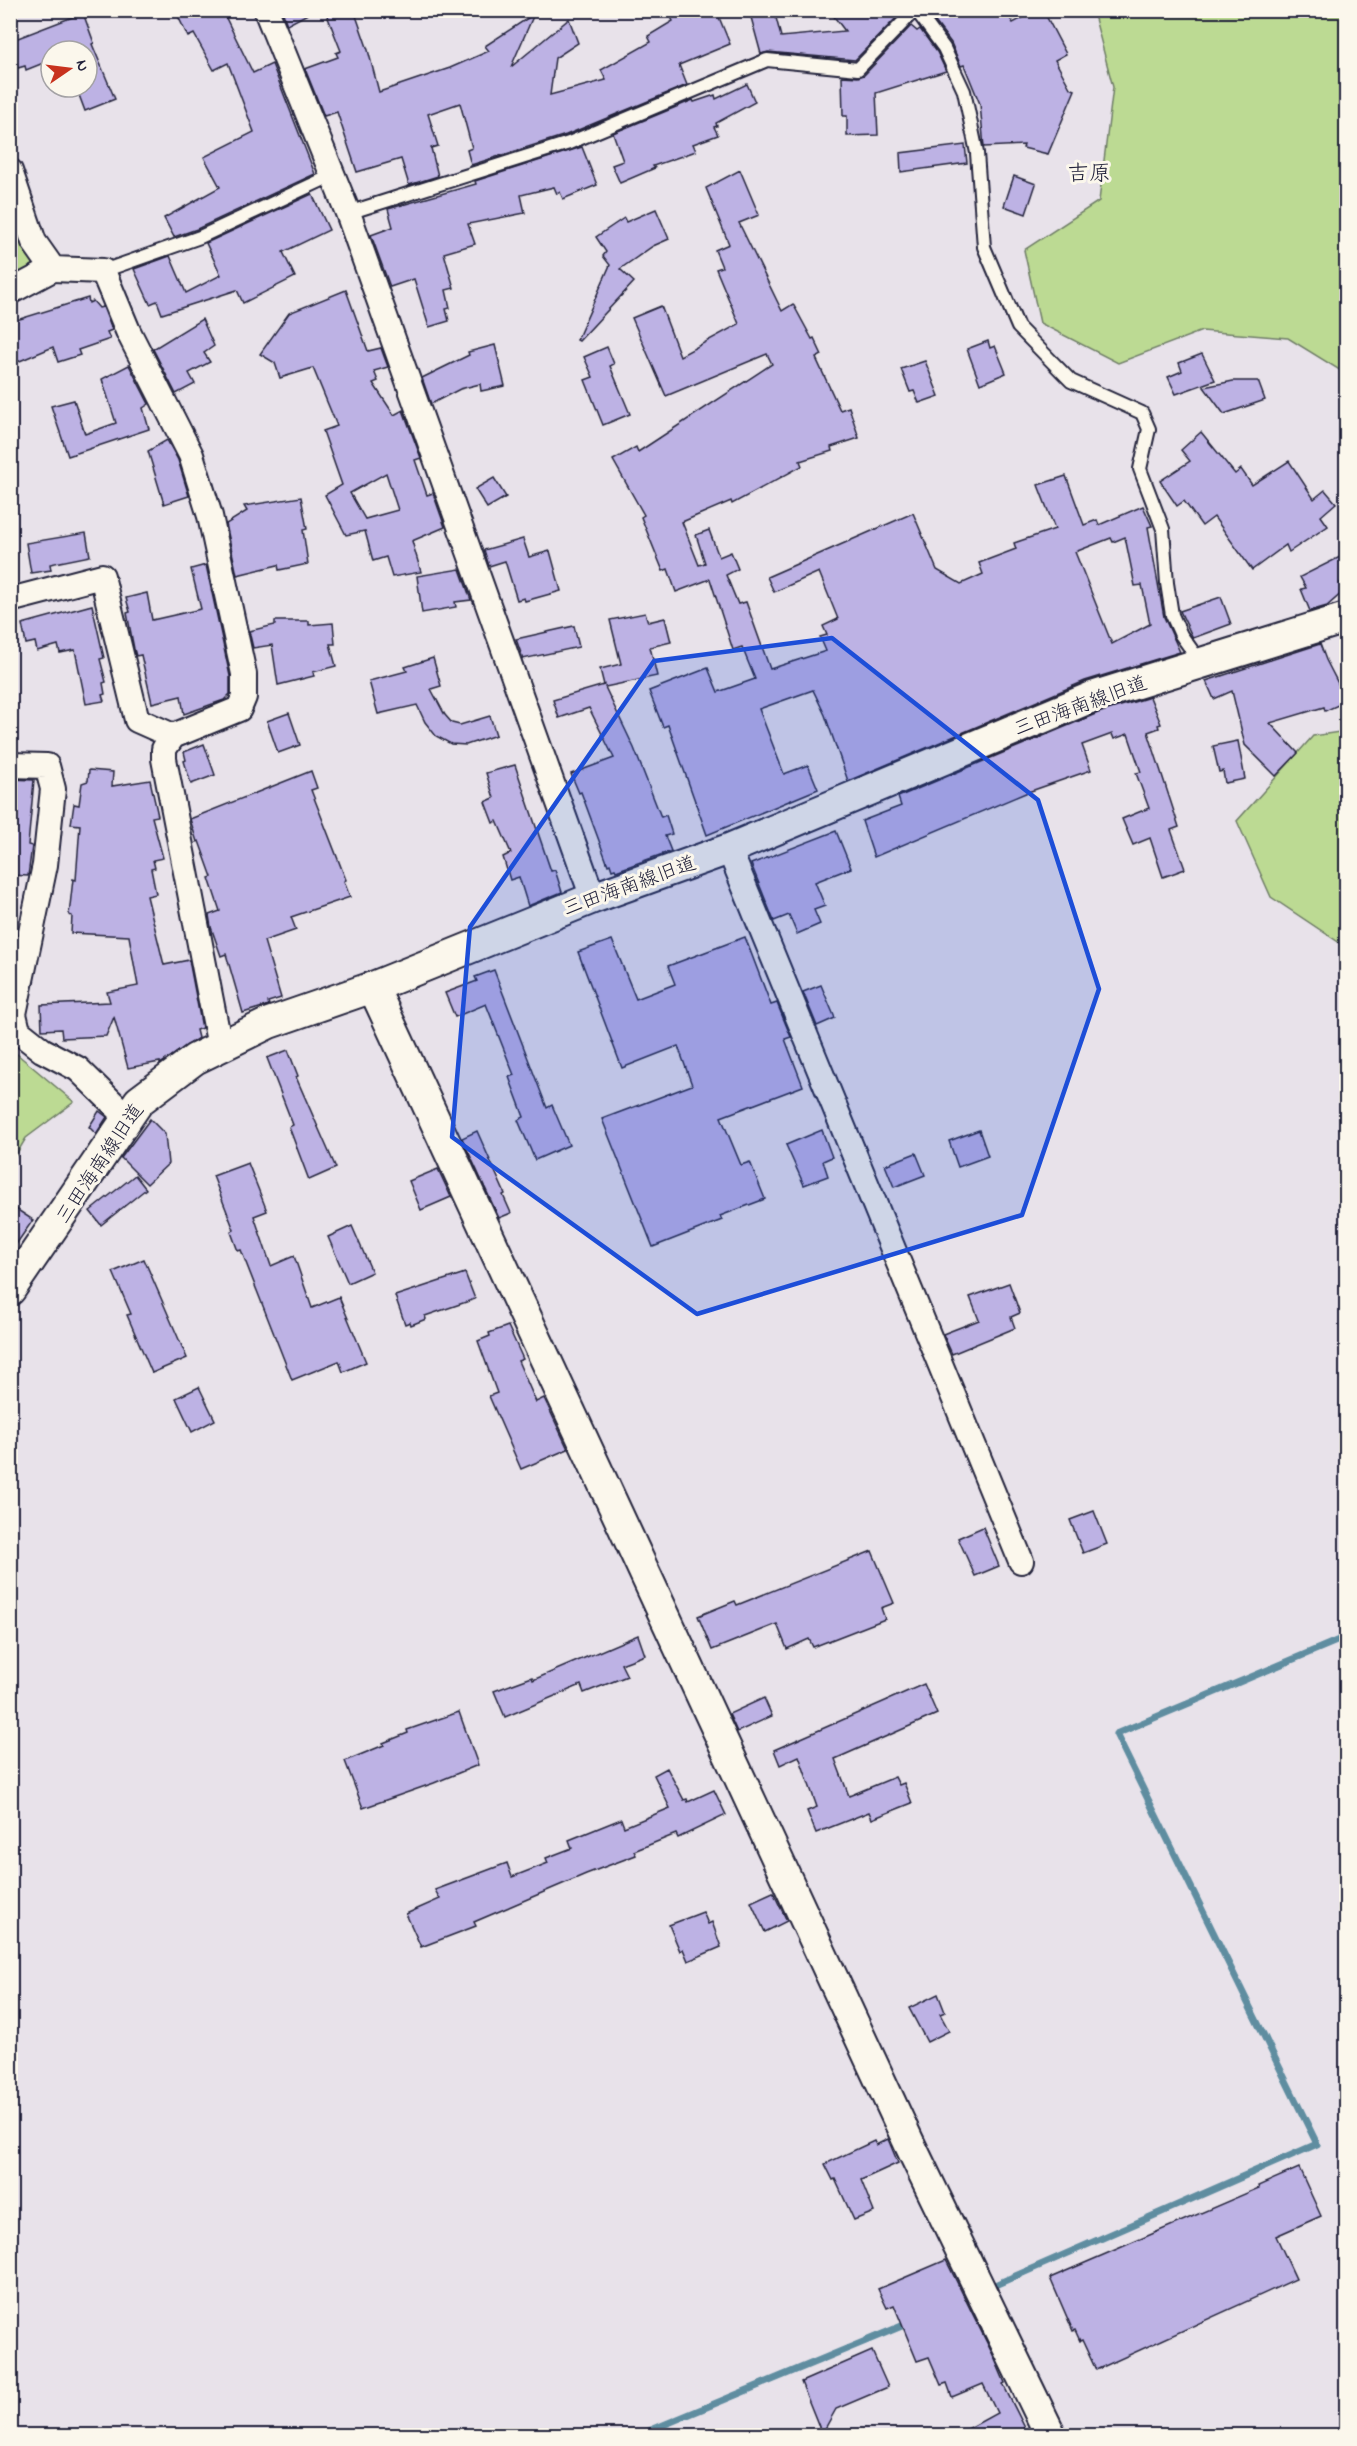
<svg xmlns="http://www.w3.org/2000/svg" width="1357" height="2446" viewBox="0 0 1357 2446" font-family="'Indie Flower','Klee One',sans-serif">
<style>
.green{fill:#bcda93;stroke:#6f7e67;stroke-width:1.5}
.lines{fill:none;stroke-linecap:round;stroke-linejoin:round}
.stream{stroke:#5e8da0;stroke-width:7}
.building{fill:#bdb2e4;stroke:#22223b;stroke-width:1.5;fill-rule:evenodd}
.service-casing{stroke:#22223b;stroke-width:16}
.minor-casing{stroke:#22223b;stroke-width:28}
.tertiary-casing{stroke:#22223b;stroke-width:34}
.service{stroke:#fbf7ec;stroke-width:12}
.minor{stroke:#fbf7ec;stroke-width:24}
.tertiary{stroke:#fbf7ec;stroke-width:30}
.marked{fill:#1d4ed8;fill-opacity:0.2;stroke:#1d4ed8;stroke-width:4.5;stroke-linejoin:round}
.labels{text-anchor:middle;stroke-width:6;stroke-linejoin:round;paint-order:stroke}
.street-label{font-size:20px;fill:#22223b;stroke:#fbf7ec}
.quarter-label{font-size:22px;fill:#22223b;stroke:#fbf7ec}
</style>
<rect width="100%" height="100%" fill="#e8e2ea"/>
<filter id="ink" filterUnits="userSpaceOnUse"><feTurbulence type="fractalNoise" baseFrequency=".0167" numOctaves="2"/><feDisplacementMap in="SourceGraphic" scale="12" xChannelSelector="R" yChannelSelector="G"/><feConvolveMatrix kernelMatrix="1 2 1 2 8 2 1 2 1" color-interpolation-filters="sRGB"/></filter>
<g filter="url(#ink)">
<g class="green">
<path d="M1093,11h253v363l-58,-36 -86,-7 -84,32 -78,-40 -16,-73 75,-49 14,-114z"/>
<path d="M10,220l28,48 -27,14z"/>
<path d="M1346,731v216l-75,-50 -34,-76 76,-85z"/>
<path d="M11,1049l63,53 -48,36 -15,25z"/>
</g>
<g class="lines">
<g class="stream">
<path d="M988,2288l329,-144 -201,-410 230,-97"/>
<path d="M637,2436l272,-113"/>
</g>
</g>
<g class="building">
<path d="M190,10h32l31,63 19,-9 43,110 -118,55 -23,8 -10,-19 56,-31 -16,-30 50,-25 -26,-69 -14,7 -20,-36 -6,3 -10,-21z"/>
<path d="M282,10h33l-28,15z"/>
<path d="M325,10h29l14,40 11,42 71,-24 39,-17 -4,-5 49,-32 -23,53 58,-48 9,24 -23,15 -5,37 56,-15 -5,-10 50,-28 -3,-6 25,-15 -6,-11h49l14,34 -51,21 8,20 -121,50 -95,30 -4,-15 5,-2 -12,-45 -32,11 10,32 -7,2 7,28 -29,9 -8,-26 -44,13 -20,-60 -13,4 -19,-47 33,-12 -2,-4 5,-2z"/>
<path d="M749,10h25l7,27 64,-6 -16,-21h67l4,4 -45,46 -87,-8 -7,2z"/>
<path d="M941,10h64l8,13 25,-13h5l23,44 -11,6 15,28 5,2 -27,64 -25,-6 1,-3 -40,2 -4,-43 -16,-39 -3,1 -10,-23 -18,-24z"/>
<path d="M83,13l11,30 -2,1 23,55 -30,12 -9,-24h11v-36h-36v9l-25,10 -1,-4 -7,2 -8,-21v-6z"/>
<path d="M911,26l6,5 3,-2 17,23 9,19 -70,22 2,42 -31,1v-20h-4l-1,-40 16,1 6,-2z"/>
<path d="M747,84l8,18 -39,21 1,3 -3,1 4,8 -25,9 3,7 -43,15 2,2 -35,15 -8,-18 11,-4 -10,-28 80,-33 1,2 21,-7 1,4z"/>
<path d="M965,145l2,18 -66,9 -1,-19z"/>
<path d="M582,147l15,38 -34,14 -3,-7 -3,2 -3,-7 -33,8 4,18 -57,11 7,20 -31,9 10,35 -8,2 4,18 -4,1 3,12 -20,6 -15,-48 -24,8 -19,-52 22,-8 -5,-18 88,-25 -1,-3z"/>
<path d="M740,170l19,45 -20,8 43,88 11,-7 19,35 2,-1 8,17 -6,3 24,52 9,-3 10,31 -28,9 1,4 -32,10 2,5 -70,38 -1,-3 -49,21 17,43 6,-2 -9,-28 13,-5 10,27 12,-5 7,17 -12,6 12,29 8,-2 24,67 56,-18 -6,-14 7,-2 -4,-9 15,-7 -19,-47 -45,20 -7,-15 146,-64 24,57 24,14 22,-10 -4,-11 37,-14 -2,-6 41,-14 -17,-44 28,-9 18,49 13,-5 2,5 44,-19 9,20 -4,1 16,90 16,35 -95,29 -237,100 -23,-66 -12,-25 -54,19 25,65 24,-9 10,24 -111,46 -39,-110 -5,2 -14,-36 59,-23 10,24 37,-13 -13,-32 -9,3 -23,-71 -34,13 -8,-23 -5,2 -22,-54 3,-2 -31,-55 23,-13 2,5 134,-88 -5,-10 -101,42 -34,-78 29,-12 19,50 59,-32 -23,-55 6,-2 -7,-17 14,-6 -23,-56zM1125,537l10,49 7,-1 8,39 -38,20 -37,-92 36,-14 2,4z"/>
<path d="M1014,176l22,8 -10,30 -22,-8z"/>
<path d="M312,194l17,36 -46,22 12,25 -52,26 -6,-13 -75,24 -5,-13 -7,3 -16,-35 36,-13 16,37 35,-18 -15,-32z"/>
<path d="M656,209l13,30 -16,7 -33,23 14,13 -55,59 -2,-1 33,-75 -7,-9 3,-4 -10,-15 28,-19 2,4z"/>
<path d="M346,290l22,61 13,-3 7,19 -14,4 4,10 -5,2 21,32 9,-5 18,48 -6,2 12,35 6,-2 12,34 -33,14 9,31 -29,5 -6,-20 -13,4 -8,-30 -19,4 -21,-40 17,-10 -19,-54 14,-5 -24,-58 -33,10 -5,-15 -15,-9 29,-41zM386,473l12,37 -33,9 -15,-26z"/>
<path d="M88,298l1,5 4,-2 6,7 4,-1 9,23 -5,2 3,7 -32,11 2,5 -22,7 -5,-15 -43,18v-43z"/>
<path d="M202,319l12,27 -10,7 6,9 -21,11 6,11 -19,10 -23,-45z"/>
<path d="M988,341l2,7 5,-2 11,27 -26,11 -13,-35z"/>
<path d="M495,345l10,41 -24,5 -1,-7 -20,5 -29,15 -9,-26 47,-23 -1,-3z"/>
<path d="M607,347l7,17 -4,2 20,48 -27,11 -18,-45 8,-3 -9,-20z"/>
<path d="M1202,354l13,26 -39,14 -8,-17 14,-6 -3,-8z"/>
<path d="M925,361l14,35 -20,7 -5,-12 -4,1 -9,-23z"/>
<path d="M129,365l20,39 -6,4 6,21 -81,27 -17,-50 23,-6 11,34 31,-11 -14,-44z"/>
<path d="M1233,381h25l7,19 -41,14 -20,-27z"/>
<path d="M1201,432l34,42 6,-5 11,16 37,-24 25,38 11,-9 11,13 -15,13 7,10 -39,26 -3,-7 -34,25 -38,-53 -12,9 -18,-25 -7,5 -17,-25 30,-20 -9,-11z"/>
<path d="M167,440l11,20 11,36 -25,8 -16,-53z"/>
<path d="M494,478l12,19 -19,11 -12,-19z"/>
<path d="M301,497l6,32 -4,1 5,34 -29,6 -1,-5 -41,10 -11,-51 21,-13 -3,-5z"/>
<path d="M86,533l4,23 -40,8 1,6 -20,3 -5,-30z"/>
<path d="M523,539l6,18 21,-6 11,40 -36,10 -1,-3 -7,2 -12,-39 -16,5 -5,-16z"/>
<path d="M1342,556l5,9v15l-7,3 4,8 -17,15 -17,5 -9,-22 5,-1 -6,-11z"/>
<path d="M206,565l24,111v18l-6,6 -40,14 -3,-18 -29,7 -11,-48 -5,1 -2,-7 -7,-36 3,-1 -4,-14 21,-5 5,27 49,-11 -10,-40z"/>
<path d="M460,569l11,31 -16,2 1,5 -34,6 -5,-37z"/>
<path d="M1221,597l10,27 -38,14 -13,-27z"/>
<path d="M92,605l12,53 -4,1 6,23 -3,1 2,11 -3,1 2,6 -18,3 -11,-54 -15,3 -2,-8 -21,6 -2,-9 -9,2 -4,-20z"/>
<path d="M645,613l3,9 17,-4 6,24 -21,5 7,29 -52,11 29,61 27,69 5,-2 6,19 -7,2 6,15 -55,20 -1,-2 -3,1 -2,-6 -2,1 -27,-73 -2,1 -8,-19 43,-16 -25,-50 -30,10 -6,-18 51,-15 -4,-16 21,-5 -11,-44z"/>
<path d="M275,621h34v4l24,-2 2,21h-5l6,22 -23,6 1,4 -36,9 -6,-40 -19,3 -4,-17 26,-6z"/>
<path d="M574,626l5,21 -56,12 -7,-20z"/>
<path d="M1320,644l6,16 21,41 -22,10 -1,-4 -54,16 28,30 -22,23 -31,-31 -13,-54 -18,8 -8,-18z"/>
<path d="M433,658l8,28 -10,3 14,26 7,8 8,2 30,-9 6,19 -30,10 -15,-1 -15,-8 -11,-14 -8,-17 -39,9 -9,-33 38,-10 -2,-4z"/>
<path d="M1150,697l11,27 -3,1 1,3 -11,4 31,95 -8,3 14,39 -22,8 -13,-39 -17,7 -11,-26 27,-11 -13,-35 5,-1 -13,-38 -14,5 -2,-5 -30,11 9,25 -63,22 -154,65 -12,-36 39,-15 -3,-9 200,-84z"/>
<path d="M289,713l11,32 -22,8 -11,-32z"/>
<path d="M1238,741l7,38 -20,4 -2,-12 -4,1 -6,-26z"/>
<path d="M204,744l11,31 -24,9 -7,-23 2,-1 -2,-8z"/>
<path d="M515,765l36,106 4,-1 7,22 -34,14 -9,-29 -9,3 -7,-23 8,-4 -14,-32 -4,2 -8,-21 9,-4 -8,-25z"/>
<path d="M89,770l24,2 -1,14 38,-6 8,36 -6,1 11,41 -10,2 2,8 -4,1 5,25 -9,2 17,69 25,-5 13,68 -6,2 2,8 -38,26v-2l-32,6 -14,-51 -8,19 -44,2 -1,-9 -19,1 -1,-25 69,-3 -3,-10 31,-6 -9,-50 -58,-3 1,-17 -3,-1 4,-36 3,1 4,-55 -9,-1 3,-20 5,1 3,-22 6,-2z"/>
<path d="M311,771l6,17 -6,2 35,90 -2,1 6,16 -59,20 5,13 -32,11 17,57 -13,4 1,3 -26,8 -17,-59 -5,2 -10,-29 -2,-12 11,-4 -11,-33 3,-1 -13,-36 -2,1 -7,-23z"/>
<path d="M10,779l24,1 -6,65 4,1 -4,30 -18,-1z"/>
<path d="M836,831l15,37 -36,14 10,24 -11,4 6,14 -23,10 -8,-19 -15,6 -23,-57z"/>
<path d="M745,937l26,68 6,-2 14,34 -6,2 18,47 -82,31 20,48 9,-3 15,37 -45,17 2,4 -69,27 -51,-128 90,-34 -14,-39 -56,22 -44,-116 34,-12 24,59 39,-15 -7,-18z"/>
<path d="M494,970l53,138 5,-3 17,40 -34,15 -17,-40 6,-3 -15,-40 5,-2 -28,-71 -31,13 -10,-24 32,-12 -2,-4z"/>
<path d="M821,985l14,33 -18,8 -14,-34z"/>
<path d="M288,1050l10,26 -2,1 40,91 -27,12 -20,-53 4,-2 -26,-67z"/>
<path d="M99,1111l8,6 -11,17 -7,-7z"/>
<path d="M150,1119l15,15 3,30 -21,20 -26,-26z"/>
<path d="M822,1130l10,27 -9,4 5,15 -24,9 -18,-40z"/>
<path d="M979,1130l9,26 -30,11 -9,-26z"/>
<path d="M477,1131l28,63 -2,1 8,18 -12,5 -37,-80z"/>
<path d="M916,1153l9,22 -31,12 -9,-22z"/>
<path d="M248,1163l19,48 -13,5 17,50 23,-10 18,52 27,-11 27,65 -23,10 -4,-11 -47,19 -51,-130 -3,1 -7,-19 3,-2 -21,-54z"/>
<path d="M438,1169l13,28 -30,13 -12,-29z"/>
<path d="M135,1175l11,14 -45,36 -11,-14z"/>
<path d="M10,1205l23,15 -23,33z"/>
<path d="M352,1226l20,46 -24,11 -20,-46z"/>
<path d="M144,1259l43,99 -35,15 -25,-58 4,-1 -18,-42z"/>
<path d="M465,1273l10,26 -50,17 1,3 -15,6 -1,-3 -5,2 -10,-28z"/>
<path d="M1009,1283l11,30 -9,4 4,11 -63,26 -9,-20 36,-14 -9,-23z"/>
<path d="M508,1326l15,33 -5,2 18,41 8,-4 24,51 -47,20 -32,-73 8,-3 -19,-52 12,-5 -1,-3z"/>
<path d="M199,1387l16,33 -23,12 -16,-34z"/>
<path d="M1094,1511l13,33 -24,9 -13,-33z"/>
<path d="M983,1527l16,39 -24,10 -17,-38z"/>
<path d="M872,1551l22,52 -13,5 4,11 -72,28 -4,-8 -22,10 -10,-25 -65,26 -14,-34 37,-15 2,4z"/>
<path d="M638,1635l7,20 -24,9 6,12 -43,17 -3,-8 -76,32 -11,-26 38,-14 1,3z"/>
<path d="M924,1684l13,30 -102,45 14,37 46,-19 4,8 5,-2 8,20 -40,16 -3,-7 -53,21 -9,-22 10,-4 -18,-51 -19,9 -6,-15z"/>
<path d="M764,1698l8,18 -35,16 -8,-18z"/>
<path d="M459,1712l19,53 -44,18 -71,25 -18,-47 39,-16 -1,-2 25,-10 -1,-3z"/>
<path d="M667,1768l17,32 3,-1 1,3 26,-12 12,25 -48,23 -2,-4 -42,17 2,4 -50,19 -112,48 2,4 -55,21 -15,-33 34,-15 -5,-9 72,-27 5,14 36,-14 -2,-5 26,-10 -3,-8 52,-21 3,8 46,-19 -16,-33z"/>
<path d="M773,1892l14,29 -22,11 -14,-30z"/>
<path d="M703,1912l5,12 4,-2 9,25 -33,14 -5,-12 -3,2 -11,-26z"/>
<path d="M938,1994l7,18 -5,2 9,17 -22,11 -18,-34z"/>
<path d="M888,2139l10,24 -37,17 13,32 -20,8 -19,-41 -2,1 -8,-16 49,-23 2,4z"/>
<path d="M1299,2168l22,48 -45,20 20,43 -200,91 -14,-30 -2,1 -5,-11 -2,1 -23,-53 209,-90 -1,-2z"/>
<path d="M946,2260l47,95 12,28 -2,1 26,52h-74l42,-23 -14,-29 -31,13 -5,-14 -6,2 -12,-28 -12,4 -23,-56 -7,3 -9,-19z"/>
<path d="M872,2351l16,36 -52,22 -14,25 -21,-52z"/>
</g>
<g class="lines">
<g class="service-casing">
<g id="service">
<path d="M916,10l28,38 20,43 13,62 7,94 34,80 53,54 71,32 7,16 -9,40 23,60 4,54 5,32 9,20 20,28"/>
<path d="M348,213l221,-70 198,-83 91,9 57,-59"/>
<path d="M103,271l97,-34 133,-62"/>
</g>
</g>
<g class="minor-casing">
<g id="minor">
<path d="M266,10l82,203 245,685"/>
<path d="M10,171l24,71 19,27 50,2 25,60 63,124 19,61 34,158v23l-5,12 -66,27 -9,13v10l56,288"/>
<path d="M10,292l43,-23"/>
<path d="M10,600l92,-24 35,144 36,16"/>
<path d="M10,765l37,1 6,23 -8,76 -31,149 4,17 24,19 36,19 50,49"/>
<path d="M729,849l292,712"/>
</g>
</g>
<g class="tertiary-casing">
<g id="tertiary">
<path d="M373,987l537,1158 141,291"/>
<path d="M10,1290l129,-189 56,-42 74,-36 104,-36 220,-89 136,-49 363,-152 254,-79"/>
</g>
</g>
<use href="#service" class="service"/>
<use href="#minor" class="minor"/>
<use href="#tertiary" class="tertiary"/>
</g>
</g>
<path class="marked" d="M832,638l206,162 61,189 -77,226 -325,99 -245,-177 18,-210 184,-266z"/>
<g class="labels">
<g class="street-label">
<text transform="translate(1080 705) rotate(-20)" y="7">三田海南線旧道</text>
<text transform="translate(629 885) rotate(-20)" y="7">三田海南線旧道</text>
<text transform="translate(99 1163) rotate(-56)" y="7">三田海南線旧道</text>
</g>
<g class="quarter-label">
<text x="1089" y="180">吉原</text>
</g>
</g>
<rect width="1357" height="2446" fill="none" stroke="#fbf7ec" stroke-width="36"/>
<rect x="18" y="18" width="1321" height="2410" fill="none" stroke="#22223b" stroke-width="2" filter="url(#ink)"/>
<g transform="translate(69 69) rotate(76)"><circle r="28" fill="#fbf7ec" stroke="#a4a2a5" stroke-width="1.5"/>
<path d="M0-4.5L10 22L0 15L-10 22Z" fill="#c8321e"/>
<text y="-9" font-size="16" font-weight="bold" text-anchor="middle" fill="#22223b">N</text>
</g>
</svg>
